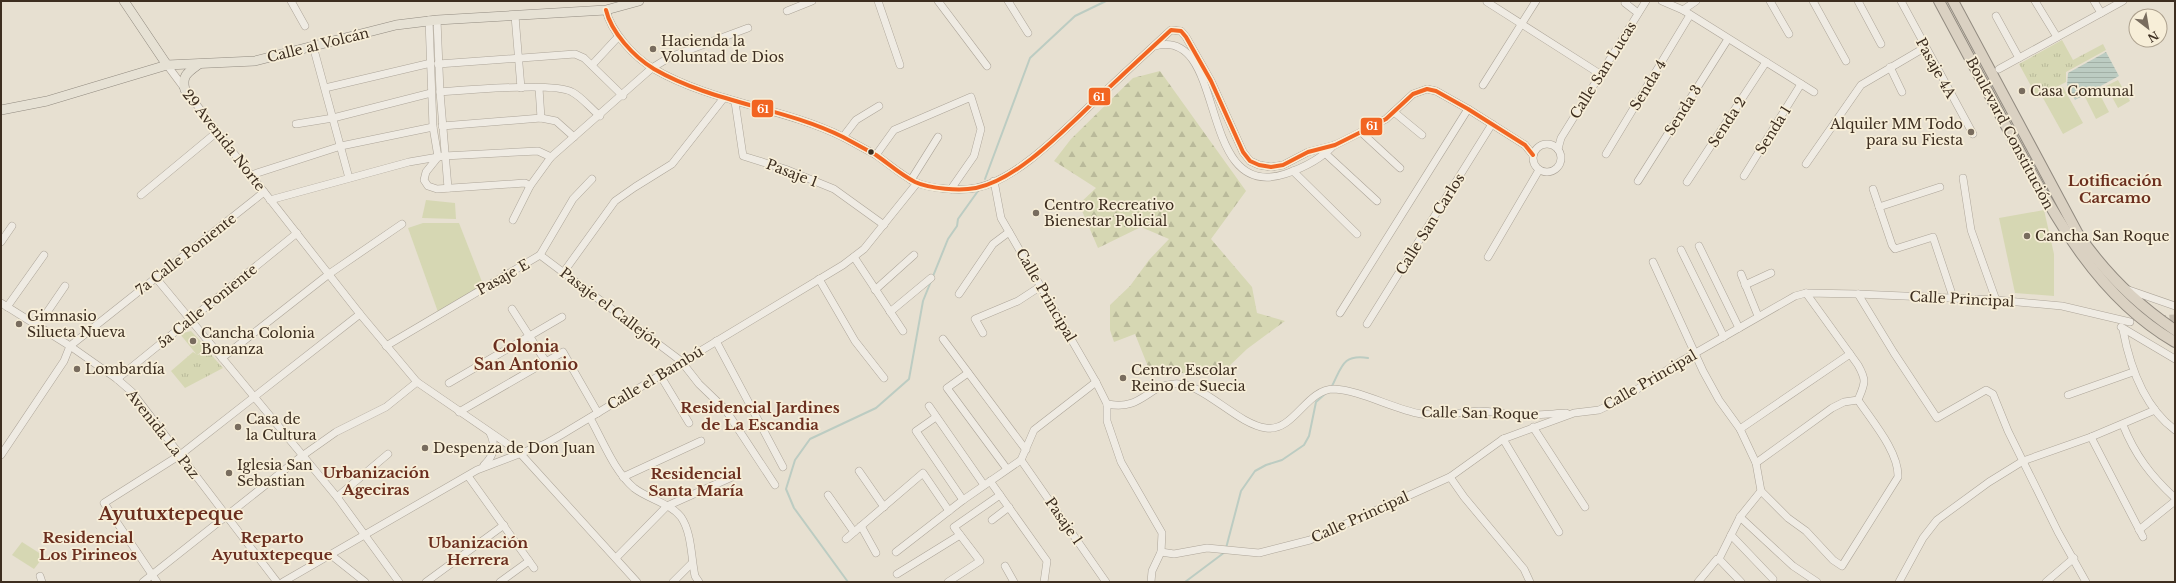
<svg xmlns="http://www.w3.org/2000/svg" width="2176" height="583" viewBox="0 0 2176 583" font-family="'Libre Baskerville',serif">
<style>
.forest{fill:url(#forest-firs)}
.park{fill:url(#park-tufts)}
.garden{fill:#d6d7b3}
.water{fill:url(#water-rules)}
.lines{fill:none;stroke-linecap:round;stroke-linejoin:round}
.stream{stroke:#bcccc2;stroke-width:2}
.minor-tunnel{stroke:#c5bcae;stroke-width:7;stroke-dasharray:7 3.5;stroke-linecap:butt}
.minor-casing{stroke:#ada599;stroke-width:8}
.major-casing{stroke:#928b80;stroke-width:10}
.highway-casing{stroke:#928b80;stroke-width:12}
.minor{stroke:#efebe3;stroke-width:7}
.major{stroke:#e6e1d4;stroke-width:9}
.highway{stroke:#dad1c2;stroke-width:10}
.bus-1-casing{stroke:#f7eed8;stroke-width:7}
.bus-1{stroke:#f26522;stroke-width:4}
.poi-dot{fill:#786c5e;stroke:#f7eed8;stroke-width:1.5}
.bus-dot{fill:#3d2e20;stroke:#f7eed8;stroke-width:1.5}
.labels{text-anchor:middle;stroke-width:3.5;stroke-linejoin:round;paint-order:stroke}
.poi-label{font-size:14px;fill:#3d2e20;stroke:#f7eed8;text-anchor:start}
.street-label{font-size:14px;fill:#3d2e20;stroke:#f7eed8}
.neighbourhood-label{font-size:15px;font-weight:bold;fill:#6b2e1e;stroke:#f7eed8}
.quarter-label{font-size:16px;font-weight:bold;fill:#6b2e1e;stroke:#f7eed8}
.district-label{font-size:18px;font-weight:bold;fill:#6b2e1e;stroke:#f7eed8}
.line-badge{stroke:#f7eed8;stroke-width:1.5}
.badge-label{font-size:11px;text-anchor:middle;font-weight:bold;fill:#fff}
</style>
<defs>
<pattern id="forest-firs" width="22" height="20" patternUnits="userSpaceOnUse"><rect width="22" height="20" fill="#d6d7b3"/><path d="M5 1l3.5 6h-7zM16 11l3.5 6h-7z" fill="#b9b99a"/></pattern>
<pattern id="park-tufts" width="24" height="20" patternUnits="userSpaceOnUse"><rect width="24" height="20" fill="#d6d7b3"/><path d="M3 7l-1-3M5 7V3M7 7l1-3M15 17l-1-3M17 17v-4M19 17l1-3" fill="none" stroke="#b9b99a"/></pattern>
<pattern id="water-rules" width="6" height="5" patternUnits="userSpaceOnUse"><rect width="6" height="5" fill="#bcccc2"/><path d="M0 2.5h6" fill="none" stroke="#a2b0a6"/></pattern>
</defs>
<rect width="100%" height="100%" fill="#e7e0d1"/>
<path class="forest" d="M1160,71l86,120 -35,48 41,48 5,26 28,8 -38,28 -24,23 -72,2 -16,-40 -21,8 -4,-12v-25l20,-19 19,-26 20,-21 -28,-12 -43,21 -19,-44 17,-16 -42,-27 17,-22 62,-61z"/>
<g class="park">
<path d="M2062,40l11,20 30,-16 3,6 -40,22v10l-29,15 -18,-33z"/>
<path d="M206,349l17,19 -38,20 -14,-17 22,-19 5,3z"/>
</g>
<g class="garden">
<path d="M2118,80l12,21 -12,7 -12,-22z"/>
<path d="M2063,87l20,36 -20,11 -20,-36z"/>
<path d="M2098,91l11,21 -13,7 -11,-22z"/>
<path d="M426,200l29,3 1,16 -34,-1z"/>
<path d="M2044,210l10,44v42l-39,-3 -16,-75z"/>
<path d="M423,223h36l25,64 -46,25 -30,-84z"/>
<path d="M191,331l16,17 -10,7 -17,-21z"/>
<path d="M22,542l22,14 -10,13 -22,-14z"/>
</g>
<path class="water" d="M2106,52l13,24 -44,24 -8,-14 1,-13z"/>
<g class="lines">
<g class="stream">
<path d="M985,179l45,-121 45,-42 31,-15"/>
<path d="M1331,388c11,-21 11,-34 37,-30"/>
<path d="M848,582l-54,-74 -8,-19 9,-29 15,-21 66,-31 33,-29 14,-78 25,-62 9,-13 1,-7 20,-28"/>
<path d="M1185,582l40,-30 16,-61 14,-20 11,-6 16,-5 22,-15 5,-9 7,-34 9,-8"/>
</g>
<path class="minor-tunnel" d="M2159,319l16,-1"/>
<g class="minor-casing">
<g id="minor">
<path d="M291,1l14,25"/>
<path d="M878,1l22,64"/>
<path d="M938,1l49,65"/>
<path d="M1008,1l20,32"/>
<path d="M1627,1l-2,2 13,10"/>
<path d="M1662,1l21,9 131,82"/>
<path d="M1770,1l19,33"/>
<path d="M1813,1l33,60"/>
<path d="M1858,1l23,43"/>
<path d="M1901,1l72,133"/>
<path d="M2035,1l22,36"/>
<path d="M2094,1l7,12"/>
<path d="M1487,2l113,72"/>
<path d="M606,10c5,22 28,47 48,59 59,34 128,38 189,68 11,6 22,12 33,18 13,9 25,20 39,27 15,7 45,9 61,6 41,-8 88,-58 118,-86 25,-24 51,-48 77,-72l10,1 5,6 25,44 32,71 7,9 9,4 12,2 12,-2 25,-13 27,-7 26,-13 25,-13 27,-25 14,-5 9,2 32,18 57,36 8,10"/>
<path d="M1683,10l13,-9"/>
<path d="M787,11l25,-10"/>
<path d="M515,16l6,72"/>
<path d="M1996,16l23,42"/>
<path d="M429,20l4,107 5,30 -12,15 -2,8 4,6 9,3 88,-6 5,3"/>
<path d="M437,20l3,72 8,96"/>
<path d="M313,46l36,132"/>
<path d="M1155,46c74,-20 40,157 130,128 18,-6 36,-15 49,-29"/>
<path d="M438,64l137,-10 9,4 39,38"/>
<path d="M167,65l50,67 143,182 57,68 102,70 118,130"/>
<path d="M592,65l26,-28"/>
<path d="M1890,67l12,25"/>
<path d="M1999,69l124,-68"/>
<path d="M1483,85l53,-84"/>
<path d="M325,88l106,-25"/>
<path d="M539,88l2,30"/>
<path d="M440,92c25,-2 114,-10 132,0 10,5 19,17 28,24"/>
<path d="M735,102l8,54 42,13 49,20 50,36"/>
<path d="M1394,112l28,23"/>
<path d="M296,124l37,-6 98,-25"/>
<path d="M442,126l99,-8 15,3 18,16"/>
<path d="M1361,132l39,36"/>
<path d="M843,137l13,-17 23,-14"/>
<circle cx="1547" cy="158" r="14"/>
<path d="M1558,149l3,-11 85,-137"/>
<path d="M1326,154l51,47"/>
<path d="M1606,154l84,-139"/>
<path d="M876,155l18,-25 77,-33 10,32 -7,27 -23,33"/>
<path d="M1806,164l55,-79 63,-37"/>
<path d="M1293,171l64,63"/>
<path d="M251,175l90,-29 92,-19"/>
<path d="M1744,176l57,-92"/>
<path d="M1963,178l8,52 25,70"/>
<path d="M911,180l27,-43"/>
<path d="M994,181l7,37 95,164 11,22v17l14,41 41,71 -1,19 -9,19 -1,11"/>
<path d="M1638,181l90,-142"/>
<path d="M1687,182l79,-120"/>
<path d="M1873,189l19,56 3,4 38,-12 20,60"/>
<path d="M141,195l76,-63"/>
<path d="M270,200l139,-38 35,-6 94,-5 13,6"/>
<path d="M1879,207l61,-20"/>
<path d="M513,220l17,-34 21,-29 101,-89 18,-11 78,-29"/>
<path d="M1,242l11,-16"/>
<path d="M1699,246l40,82"/>
<path d="M1681,250l43,87"/>
<path d="M540,255l141,106 18,23 26,25 50,76"/>
<path d="M854,257l49,74"/>
<path d="M1488,257l51,-87"/>
<path d="M1653,262l50,109 16,29 21,29 16,34 5,28 27,27 18,13 27,29 9,6 56,-89c1,-25 -26,-56 -40,-77"/>
<path d="M563,273l52,-72 20,-14 37,-23 51,-65"/>
<path d="M1741,274l17,42"/>
<path d="M156,278l181,219 62,85"/>
<path d="M819,279l36,62 29,37"/>
<path d="M1745,285l26,-12"/>
<path d="M2126,289l49,17"/>
<path d="M875,290l39,-35"/>
<path d="M1806,293l52,72c9,16 7,18 0,35"/>
<path d="M959,294l34,-50 16,-12"/>
<path d="M1858,294l36,59 43,65 49,-28 7,4 15,37 50,101 28,50"/>
<path d="M1,303l69,43 47,33 15,13 145,190"/>
<path d="M7,307l37,-52"/>
<path d="M512,309l34,53"/>
<path d="M890,312l41,-34"/>
<path d="M1340,313l128,-204"/>
<path d="M1367,324l125,-200"/>
<path d="M37,327l28,-41"/>
<path d="M2121,327l54,32"/>
<path d="M2123,330c7,37 21,77 52,100"/>
<path d="M983,333l-8,-14 43,-18 23,-15"/>
<path d="M943,339l83,111"/>
<path d="M716,341l67,126"/>
<path d="M386,346l154,-91 33,-56 19,-20"/>
<path d="M222,358l107,-84 73,-50"/>
<path d="M968,373l-21,15 60,81"/>
<path d="M660,375l29,48"/>
<path d="M117,379l180,-146"/>
<path d="M449,383l113,-66"/>
<path d="M2068,395l65,-23"/>
<path d="M1107,404c35,7 39,-18 67,-20 28,-3 62,40 92,44 28,4 40,-39 68,-39 25,1 60,20 87,25 19,3 39,-2 58,-3 12,0 24,3 36,4 17,1 34,-1 51,-2"/>
<path d="M929,406l55,79"/>
<path d="M459,412l104,-60 35,61"/>
<path d="M936,417l-20,14 47,69"/>
<path d="M590,418c13,23 24,53 44,70 14,11 36,15 47,29 11,16 10,41 14,59l4,6"/>
<path d="M2123,425c12,30 28,51 52,73"/>
<path d="M1533,427l52,80"/>
<path d="M1740,429l110,-75"/>
<path d="M2091,437l52,100"/>
<path d="M1503,439l56,93"/>
<path d="M1,455l63,-94 6,-15 194,-154"/>
<path d="M1021,460l85,122"/>
<path d="M1756,463l76,-55 12,-6 14,-2"/>
<path d="M484,465c10,-9 12,-20 6,-32"/>
<path d="M859,471l25,36"/>
<path d="M468,476l66,92"/>
<path d="M623,477l78,-36"/>
<path d="M1450,477l14,20 60,72 6,13"/>
<path d="M990,481l57,80 -3,21"/>
<path d="M828,495l26,37"/>
<path d="M337,497l51,-43"/>
<path d="M1740,517l53,49 24,16"/>
<path d="M992,520l17,-13"/>
<path d="M861,526l15,27"/>
<path d="M2139,530l36,-29"/>
<path d="M1731,535l42,44"/>
<path d="M846,539l77,-66 26,38"/>
<path d="M896,552l67,-52 58,-40 13,-30 62,-48"/>
<path d="M1161,552l13,2 33,-6 52,5 51,-13 140,-63 53,-38 71,-26 25,-3 23,-11 56,-36 117,-67 11,-3 52,1 138,6 66,6 68,16"/>
<path d="M331,555l34,27"/>
<path d="M616,558l51,-52 65,-29"/>
<path d="M1719,559l22,23"/>
<path d="M1005,566l9,16"/>
<path d="M897,574l63,-39"/>
<path d="M40,576l2,6"/>
<path d="M143,582l159,-126 34,-24 50,-25 31,-25"/>
<path d="M157,582l-53,-79 76,-48 180,-141"/>
<path d="M283,582l194,-112 68,-26 16,-9 282,-170 21,-16 53,-66"/>
<path d="M426,582l78,-57"/>
<path d="M500,582l29,-21"/>
<path d="M673,582l19,-19"/>
<path d="M948,582l32,-21 -26,-34 46,-32"/>
<path d="M1698,582l19,-23h2l21,-42 21,-26"/>
<path d="M1899,582l24,-44 14,-18 52,-38 34,-21 68,-24 64,-27"/>
<path d="M2046,582l28,-24"/>
</g>
</g>
<g class="major-casing">
<g id="major">
<path d="M124,1l43,64"/>
<path d="M185,90c-4,-14 3,-18 14,-26"/>
<path d="M1,110l46,-9 120,-36 88,-4 141,-36 41,-5 169,-10 33,-9"/>
</g>
</g>
<g class="highway-casing">
<g id="highway">
<path d="M1939,1c24,45 49,91 73,136 42,78 84,159 163,205"/>
<path d="M1953,1l125,233c27,39 58,70 97,96"/>
</g>
</g>
<use href="#minor" class="minor"/>
<use href="#major" class="major"/>
<use href="#highway" class="highway"/>
<g class="bus-1-casing">
<path id="bus-1" d="M606,10c5,22 28,47 48,59 59,34 128,38 189,68 11,6 22,12 33,18 13,9 25,20 39,27 15,7 45,9 61,6 41,-8 88,-58 118,-86 25,-24 51,-48 77,-72l10,1 5,6 25,44 32,71 7,9 9,4 12,2 12,-2 25,-13 27,-7 26,-13 25,-13 27,-25 14,-5 9,2 32,18 57,36 8,10"/>
</g>
<use href="#bus-1" class="bus-1"/>
</g>
<g class="poi-dot">
<circle cx="653" cy="49" r="4"/>
<circle cx="2022" cy="91" r="4"/>
<circle cx="1971" cy="132" r="4"/>
<circle cx="1036" cy="213" r="4"/>
<circle cx="2027" cy="236" r="4"/>
<circle cx="19" cy="324" r="4"/>
<circle cx="193" cy="341" r="4"/>
<circle cx="77" cy="369" r="4"/>
<circle cx="1123" cy="378" r="4"/>
<circle cx="238" cy="427" r="4"/>
<circle cx="425" cy="448" r="4"/>
<circle cx="229" cy="473" r="4"/>
</g>
<circle class="bus-dot" cx="871" cy="152" r="3.5"/>
<g class="labels">
<g class="poi-label">
<text x="661" y="46">Hacienda la<tspan x="661" dy="16">Voluntad de Dios</tspan></text>
<text x="2030" y="96">Casa Comunal</text>
<text x="1963" y="129" text-anchor="end">Alquiler MM Todo<tspan x="1963" dy="16">para su Fiesta</tspan></text>
<text x="1044" y="210">Centro Recreativo<tspan x="1044" dy="16">Bienestar Policial</tspan></text>
<text x="2035" y="241">Cancha San Roque</text>
<text x="27" y="321">Gimnasio<tspan x="27" dy="16">Silueta Nueva</tspan></text>
<text x="201" y="338">Cancha Colonia<tspan x="201" dy="16">Bonanza</tspan></text>
<text x="85" y="374">Lombardía</text>
<text x="1131" y="375">Centro Escolar<tspan x="1131" dy="16">Reino de Suecia</tspan></text>
<text x="246" y="424">Casa de<tspan x="246" dy="16">la Cultura</tspan></text>
<text x="433" y="453">Despenza de Don Juan</text>
<text x="237" y="470">Iglesia San<tspan x="237" dy="16">Sebastian</tspan></text>
</g>
<g class="street-label">
<text transform="translate(318 45) rotate(-14)" y="5">Calle al Volcán</text>
<text transform="translate(1936 68) rotate(61)" y="5">Pasaje 4A</text>
<text transform="translate(1603 70) rotate(-58)" y="5">Calle San Lucas</text>
<text transform="translate(1648 85) rotate(-59)" y="5">Senda 4</text>
<text transform="translate(1683 110) rotate(-58)" y="5">Senda 3</text>
<text transform="translate(1727 122) rotate(-57)" y="5">Senda 2</text>
<text transform="translate(1773 130) rotate(-58)" y="5">Senda 1</text>
<text transform="translate(2010 133) rotate(62)" y="5">Boulevard Constitución</text>
<text transform="translate(224 140) rotate(52)" y="5">29 Avenida Norte</text>
<text transform="translate(792 173) rotate(21)" y="5">Pasaje 1</text>
<text transform="translate(1430 224) rotate(-58)" y="5">Calle San Carlos</text>
<text transform="translate(186 254) rotate(-38)" y="5">7a Calle Poniente</text>
<text transform="translate(503 277) rotate(-29)" y="5">Pasaje E</text>
<text transform="translate(1046 295) rotate(60)" y="5">Calle Principal</text>
<text transform="translate(1962 299) rotate(3)" y="5">Calle Principal</text>
<text transform="translate(207 306) rotate(-39)" y="5">5a Calle Poniente</text>
<text transform="translate(611 308) rotate(37)" y="5">Pasaje el Callejón</text>
<text transform="translate(655 378) rotate(-31)" y="5">Calle el Bambú</text>
<text transform="translate(1650 380) rotate(-30)" y="5">Calle Principal</text>
<text transform="translate(1480 413) rotate(1)" y="5">Calle San Roque</text>
<text transform="translate(163 434) rotate(52)" y="5">Avenida La Paz</text>
<text transform="translate(1360 517) rotate(-24)" y="5">Calle Principal</text>
<text transform="translate(1064 521) rotate(55)" y="5">Pasaje 1</text>
</g>
<g class="neighbourhood-label">
<text x="2115" y="186">Lotificación<tspan x="2115" dy="17">Carcamo</tspan></text>
<text x="760" y="413">Residencial Jardines<tspan x="760" dy="17">de La Escandia</tspan></text>
<text x="376" y="478">Urbanización<tspan x="376" dy="17">Ageciras</tspan></text>
<text x="696" y="479">Residencial<tspan x="696" dy="17">Santa María</tspan></text>
<text x="88" y="543">Residencial<tspan x="88" dy="17">Los Pirineos</tspan></text>
<text x="272" y="543">Reparto<tspan x="272" dy="17">Ayutuxtepeque</tspan></text>
<text x="478" y="548">Ubanización<tspan x="478" dy="17">Herrera</tspan></text>
</g>
<g class="quarter-label">
<text x="526" y="352">Colonia<tspan x="526" dy="18">San Antonio</tspan></text>
</g>
<g class="district-label">
<text x="171" y="520">Ayutuxtepeque</text>
</g>
</g>
<g class="line-badge">
<rect x="1088" y="87" width="23" height="19" rx="4" fill="#f26522"/>
<rect x="751" y="99" width="23" height="19" rx="4" fill="#f26522"/>
<rect x="1360" y="117" width="23" height="19" rx="4" fill="#f26522"/>
</g>
<g class="badge-label">
<text x="1099" y="101">61</text>
<text x="763" y="113">61</text>
<text x="1372" y="130">61</text>
</g>
<rect width="2176" height="583" fill="none" stroke="#3d2e20" stroke-width="4"/>
<g transform="translate(2148 28) rotate(149)"><circle r="19" fill="#f7eed8" stroke="#ada18e"/>
<path d="M0-3L7 15L0 10L-7 15Z" fill="#786c5e"/>
<text y="-6" font-size="11" font-weight="bold" text-anchor="middle" fill="#3d2e20">N</text>
</g>
</svg>
